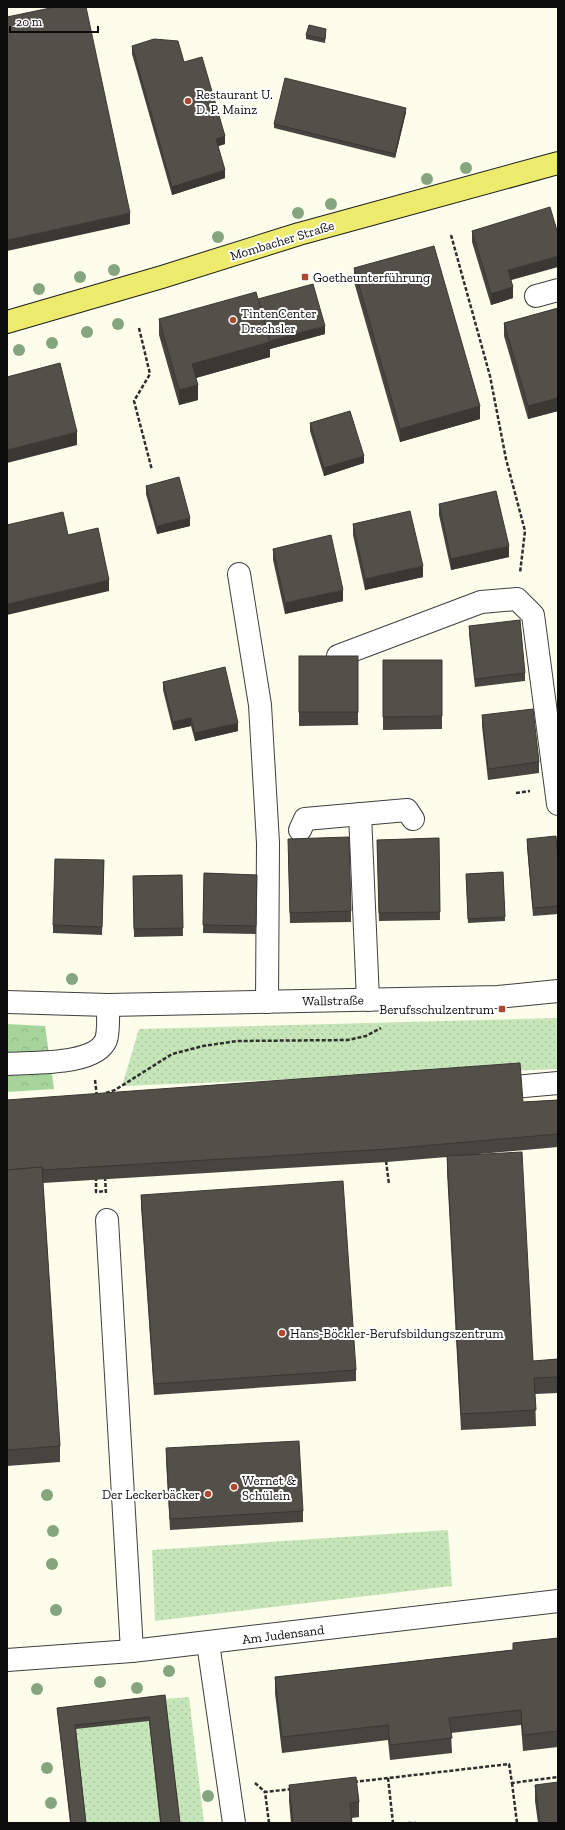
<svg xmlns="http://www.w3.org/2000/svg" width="565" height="1830" viewBox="0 0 565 1830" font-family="'Zilla Slab',serif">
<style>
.grass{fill:url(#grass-dots)}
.forest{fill:url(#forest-crowns)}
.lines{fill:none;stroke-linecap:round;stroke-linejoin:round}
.minor-casing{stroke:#3f3f3f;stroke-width:24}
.major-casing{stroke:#1d1d1d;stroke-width:24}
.path{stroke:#2e2e2e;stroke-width:2.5;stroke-dasharray:4 2;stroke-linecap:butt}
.minor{stroke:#fff;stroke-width:22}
.major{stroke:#edeb6d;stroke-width:22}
.tree{fill:#85a57e}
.wall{fill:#47453f}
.shaded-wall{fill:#3a3833}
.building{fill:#535049;stroke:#3a3833}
.poi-dot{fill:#af4830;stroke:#fff;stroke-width:1.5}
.labels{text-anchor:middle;stroke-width:4;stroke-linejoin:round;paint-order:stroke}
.poi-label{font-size:13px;fill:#0c0c0c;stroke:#fff;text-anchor:start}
.street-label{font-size:13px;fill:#0c0c0c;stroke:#fff}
</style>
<defs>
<pattern id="grass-dots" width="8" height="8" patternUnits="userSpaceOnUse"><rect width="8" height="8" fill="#c6e5b9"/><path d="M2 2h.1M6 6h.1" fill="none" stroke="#a9c39e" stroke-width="1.8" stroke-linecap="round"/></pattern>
<pattern id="forest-crowns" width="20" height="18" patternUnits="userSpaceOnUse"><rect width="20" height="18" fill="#a6d49a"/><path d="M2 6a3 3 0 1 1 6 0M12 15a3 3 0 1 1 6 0" fill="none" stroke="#8eb584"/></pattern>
</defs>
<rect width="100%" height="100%" fill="#fdfdec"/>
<g class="grass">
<path d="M558,1018v51l-436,17 17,-57z"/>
<path d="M448,1530l4,56 -297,35 -3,-71z"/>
<path d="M189,1697l15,126h-25l-14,-124z"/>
<path d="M149,1721l11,102h-74l-11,-94z"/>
</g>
<path class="forest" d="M7,1024l38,2 9,63 -47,3z"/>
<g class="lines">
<g class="minor-casing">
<g id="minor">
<path d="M536,296l22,-6"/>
<path d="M239,574l21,131 8,138 -1,159"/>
<path d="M338,656l143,-54 36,-3 16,16 25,189"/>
<path d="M360,814l8,186"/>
<path d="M300,830l5,-11 102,-9 6,9"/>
<path d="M7,1002l101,3 390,-8 60,-6"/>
<path d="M7,1064c24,-2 88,2 99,-24 3,-8 2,-26 2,-35"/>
<path d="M491,1089l67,-6"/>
<path d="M107,1220l25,431"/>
<path d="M208,1643l26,180"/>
<path d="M7,1660l125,-9 426,-50"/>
</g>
</g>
<g class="major-casing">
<path id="major" d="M7,322l155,-45 137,-43 259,-71"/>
</g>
<g class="path">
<path d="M451,235l39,141 16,83 19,72 -5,42"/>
<path d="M139,328l11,46 -16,27 18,69"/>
<path d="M516,793l14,-2"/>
<path d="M95,1080l2,17"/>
<path d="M106,1093l9,-3 57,-36 31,-8 34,-5 111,-1 18,-4 15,-8"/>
<path d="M386,1161l3,23"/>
<path d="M96,1177v15l10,-1"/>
<path d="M105,1177l1,17"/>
<path d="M388,1778l5,45"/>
<path d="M354,1782l155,-18 3,19 46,-6"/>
<path d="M255,1783l10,9"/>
<path d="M512,1783l5,40"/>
<path d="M269,1823l-4,-31 27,-3"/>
<path d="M408,1823h8"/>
</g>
<use href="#minor" class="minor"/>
<use href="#major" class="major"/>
</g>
<g class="tree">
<circle cx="466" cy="168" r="6"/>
<circle cx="427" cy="179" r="6"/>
<circle cx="331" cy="204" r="6"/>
<circle cx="298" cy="213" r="6"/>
<circle cx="218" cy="237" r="6"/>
<circle cx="114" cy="270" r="6"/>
<circle cx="80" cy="277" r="6"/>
<circle cx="39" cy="289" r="6"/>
<circle cx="118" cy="324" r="6"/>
<circle cx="87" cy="332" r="6"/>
<circle cx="52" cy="343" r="6"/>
<circle cx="19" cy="350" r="6"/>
<circle cx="72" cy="979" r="6"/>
<circle cx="47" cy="1495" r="6"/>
<circle cx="53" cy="1531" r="6"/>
<circle cx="52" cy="1564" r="6"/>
<circle cx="56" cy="1610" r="6"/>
<circle cx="169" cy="1671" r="6"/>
<circle cx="100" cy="1682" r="6"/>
<circle cx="137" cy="1688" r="6"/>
<circle cx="37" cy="1689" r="6"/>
<circle cx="47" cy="1768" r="6"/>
<circle cx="208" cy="1796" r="6"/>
<circle cx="51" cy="1803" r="6"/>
</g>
<g class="wall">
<path d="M326,33l-1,10 -19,-4v-4z"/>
<path d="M132,46l52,16 41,82 -7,2 7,32 -53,17 -40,-141z"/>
<path d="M406,112l-11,46 -121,-30v-4z"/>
<path d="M472,231l39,49 2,18 -22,7 -19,-63z"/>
<path d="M354,268l126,151 -80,23 -46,-160z"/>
<path d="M258,299l67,35 -55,15v8l-74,21 2,22 -19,5 -20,-70v-16z"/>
<path d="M558,308v103l-30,8 -24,-83v-13z"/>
<path d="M310,423l54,40 -40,13 -14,-45z"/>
<path d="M146,486l44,40 -33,8 -11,-40z"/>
<path d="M439,504l70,53 -58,13 -12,-55z"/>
<path d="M353,524l70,53 -58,13 -12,-55z"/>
<path d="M273,549l70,52 -58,13 -12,-54z"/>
<path d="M469,626l56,47v8l-50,6 -6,-53z"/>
<path d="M299,656h59v69l-59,1z"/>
<path d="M383,660h59v69l-59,1z"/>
<path d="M163,682l75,49 -43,10 -4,-15 -18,4 -10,-40z"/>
<path d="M482,715l57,47v11l-51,7 -6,-54z"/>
<path d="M439,838l1,82 -61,1 -2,-81z"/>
<path d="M527,839l31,18v57l-25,2 -6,-69z"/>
<path d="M288,850l63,61v11l-61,1z"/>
<path d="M104,860l-2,75 -49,-2v-8z"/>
<path d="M503,872l2,49 -37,2 -2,-49z"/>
<path d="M204,873l53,2 -1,59 -53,-1z"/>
<path d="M182,875l1,61 -49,1 -1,-61z"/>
<path d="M7,1100l516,2 35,-2v47l-79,7 54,207 25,-2v34l-23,1 1,32 -75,4 -14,-258v-15l-60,5 -344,21 17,263v16l-53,4z"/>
<path d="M141,1195l215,175v11l-202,14 -13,-189z"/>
<path d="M166,1448l137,63v11l-133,8 -4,-71z"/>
<path d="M558,1638v109l-35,4 -2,-26 -70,8 1,20 -62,7 -2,-20 -106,13 -7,-60v-16l238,-27v-7z"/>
<path d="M165,1695l15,128h-20l-11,-102 -73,8 10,94h-16l-13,-115z"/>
<path d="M289,1785l70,17v15l-7,1v5h-61l-2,-22z"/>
<path d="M535,1785l23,38h-20l-3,-22z"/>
</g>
<g class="shaded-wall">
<path d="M406,108v4l-11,46v-4z"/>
<path d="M225,136v8l-9,3v-8z"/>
<path d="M225,170v8l-53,17v-8z"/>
<path d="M130,213v11l-123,27v-11z"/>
<path d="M558,256v11l-50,14v-11z"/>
<path d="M513,287v11l-22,7v-11z"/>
<path d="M325,326v8l-55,15v8l-78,22v-15z"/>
<path d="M198,385v15l-19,5v-15z"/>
<path d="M558,398v13l-30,8v-13z"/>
<path d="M480,406v13l-80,23v-13z"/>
<path d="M77,432v13l-70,18v-13z"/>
<path d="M364,456v7l-40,13v-8z"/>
<path d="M190,518v8l-33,8v-8z"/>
<path d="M509,546v11l-58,13v-11z"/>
<path d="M423,566v11l-58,13v-11z"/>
<path d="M109,580v11l-102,24v-11z"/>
<path d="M343,590v11l-58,13v-11z"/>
<path d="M191,718v8l-18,4v-8z"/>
<path d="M238,723v8l-43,10v-8z"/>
</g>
<g class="building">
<path d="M55,7h31l44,206 -123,27v-223z"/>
<path d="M309,25l17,4 -1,10 -19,-4z"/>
<path d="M154,39l24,2 6,21 18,-5 23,79 -9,3 9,31 -53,17 -40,-141z"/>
<path d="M285,78l121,30 -11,46 -121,-30z"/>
<path d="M550,207l8,27v22l-50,14 5,17 -22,7 -19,-63z"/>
<path d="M434,246l46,160 -80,23 -46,-161z"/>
<path d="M313,284l12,42 -55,15 -12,-42z"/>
<path d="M256,292l14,50 -78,22 6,21 -19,5 -20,-71z"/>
<path d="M558,308v90l-30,8 -24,-83z"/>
<path d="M60,363l17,69 -70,18v-73z"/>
<path d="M350,411l14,45 -40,12 -14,-45z"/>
<path d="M179,477l11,41 -33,8 -11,-40z"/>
<path d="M496,491l13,55 -58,13 -12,-55z"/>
<path d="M410,511l13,55 -58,13 -12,-55z"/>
<path d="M63,512l5,23 30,-7 11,52 -102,24v-79z"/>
<path d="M331,535l12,55 -58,13 -12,-54z"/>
<path d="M520,620l5,53 -50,6 -6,-53z"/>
<rect x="299" y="656" width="59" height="56"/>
<path d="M383,660h59v56l-59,1z"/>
<path d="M225,667l13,56 -43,10 -4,-15 -18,4 -10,-40z"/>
<path d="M533,709l6,53 -51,7 -6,-54z"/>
<path d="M556,836l2,21v49l-25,2 -6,-69z"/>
<path d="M349,837l2,74 -61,2 -2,-74z"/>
<path d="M439,838l1,74 -61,1 -2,-73z"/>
<path d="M55,859l49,1 -2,67 -49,-2z"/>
<path d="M503,872l2,45 -37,2 -2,-45z"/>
<path d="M204,873l53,2 -1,51 -53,-1z"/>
<path d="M182,875l1,53 -49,1 -1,-53z"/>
<path d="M520,1063l3,39 35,-2v34l-171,15 -344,21 -1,-3 -35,3v-70z"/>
<path d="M522,1152l11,209 25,-2v18l-24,1 2,32 -75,4 -14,-258z"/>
<path d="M42,1167l18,279 -53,4v-280z"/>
<path d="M343,1181l13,189 -202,14 -13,-189z"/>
<path d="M299,1441l4,70 -133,8 -4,-71z"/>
<path d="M558,1638v93l-35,4 -2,-25 -72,8 3,20 -62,7 -2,-20 -106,12 -7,-60 238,-27v-7z"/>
<path d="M165,1695l15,128h-19l-12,-106 -74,8 11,98h-15l-14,-115z"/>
<path d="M356,1777l3,25 -9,1 2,20h-59l-4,-38z"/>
<path d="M558,1782v41h-18l-5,-38z"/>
</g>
<g class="poi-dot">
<circle cx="188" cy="101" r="4"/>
<rect x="301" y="273" width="8" height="8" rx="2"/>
<circle cx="233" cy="320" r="4"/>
<rect x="498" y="1005" width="8" height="8" rx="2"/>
<circle cx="282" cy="1333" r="4"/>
<circle cx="234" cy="1487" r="4"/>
<circle cx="208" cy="1494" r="4"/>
</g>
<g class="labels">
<g class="poi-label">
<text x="196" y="99">Restaurant U.<tspan x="196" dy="15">D. P. Mainz</tspan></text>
<text x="313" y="282">Goetheunterführung</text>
<text x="241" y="318">TintenCenter<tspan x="241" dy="15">Drechsler</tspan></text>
<text x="494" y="1014" text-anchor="end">Berufsschulzentrum</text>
<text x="290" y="1338">Hans-Böckler-Berufsbildungszentrum</text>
<text x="242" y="1485">Wernet &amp;<tspan x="242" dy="15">Schülein</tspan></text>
<text x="200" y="1499" text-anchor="end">Der Leckerbäcker</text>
</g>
<g class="street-label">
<text transform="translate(282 240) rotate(-17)" y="5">Mombacher Straße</text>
<text transform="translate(333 1000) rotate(-1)" y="5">Wallstraße</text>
<text transform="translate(283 1634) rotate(-7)" y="5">Am Judensand</text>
</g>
</g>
<rect width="565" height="1830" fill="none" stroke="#0c0c0c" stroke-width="16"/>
<path d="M10 26v6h88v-6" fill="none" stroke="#0c0c0c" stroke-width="2"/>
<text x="16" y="26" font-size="12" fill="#0c0c0c" stroke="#ffffff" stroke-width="3" paint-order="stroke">20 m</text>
</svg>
